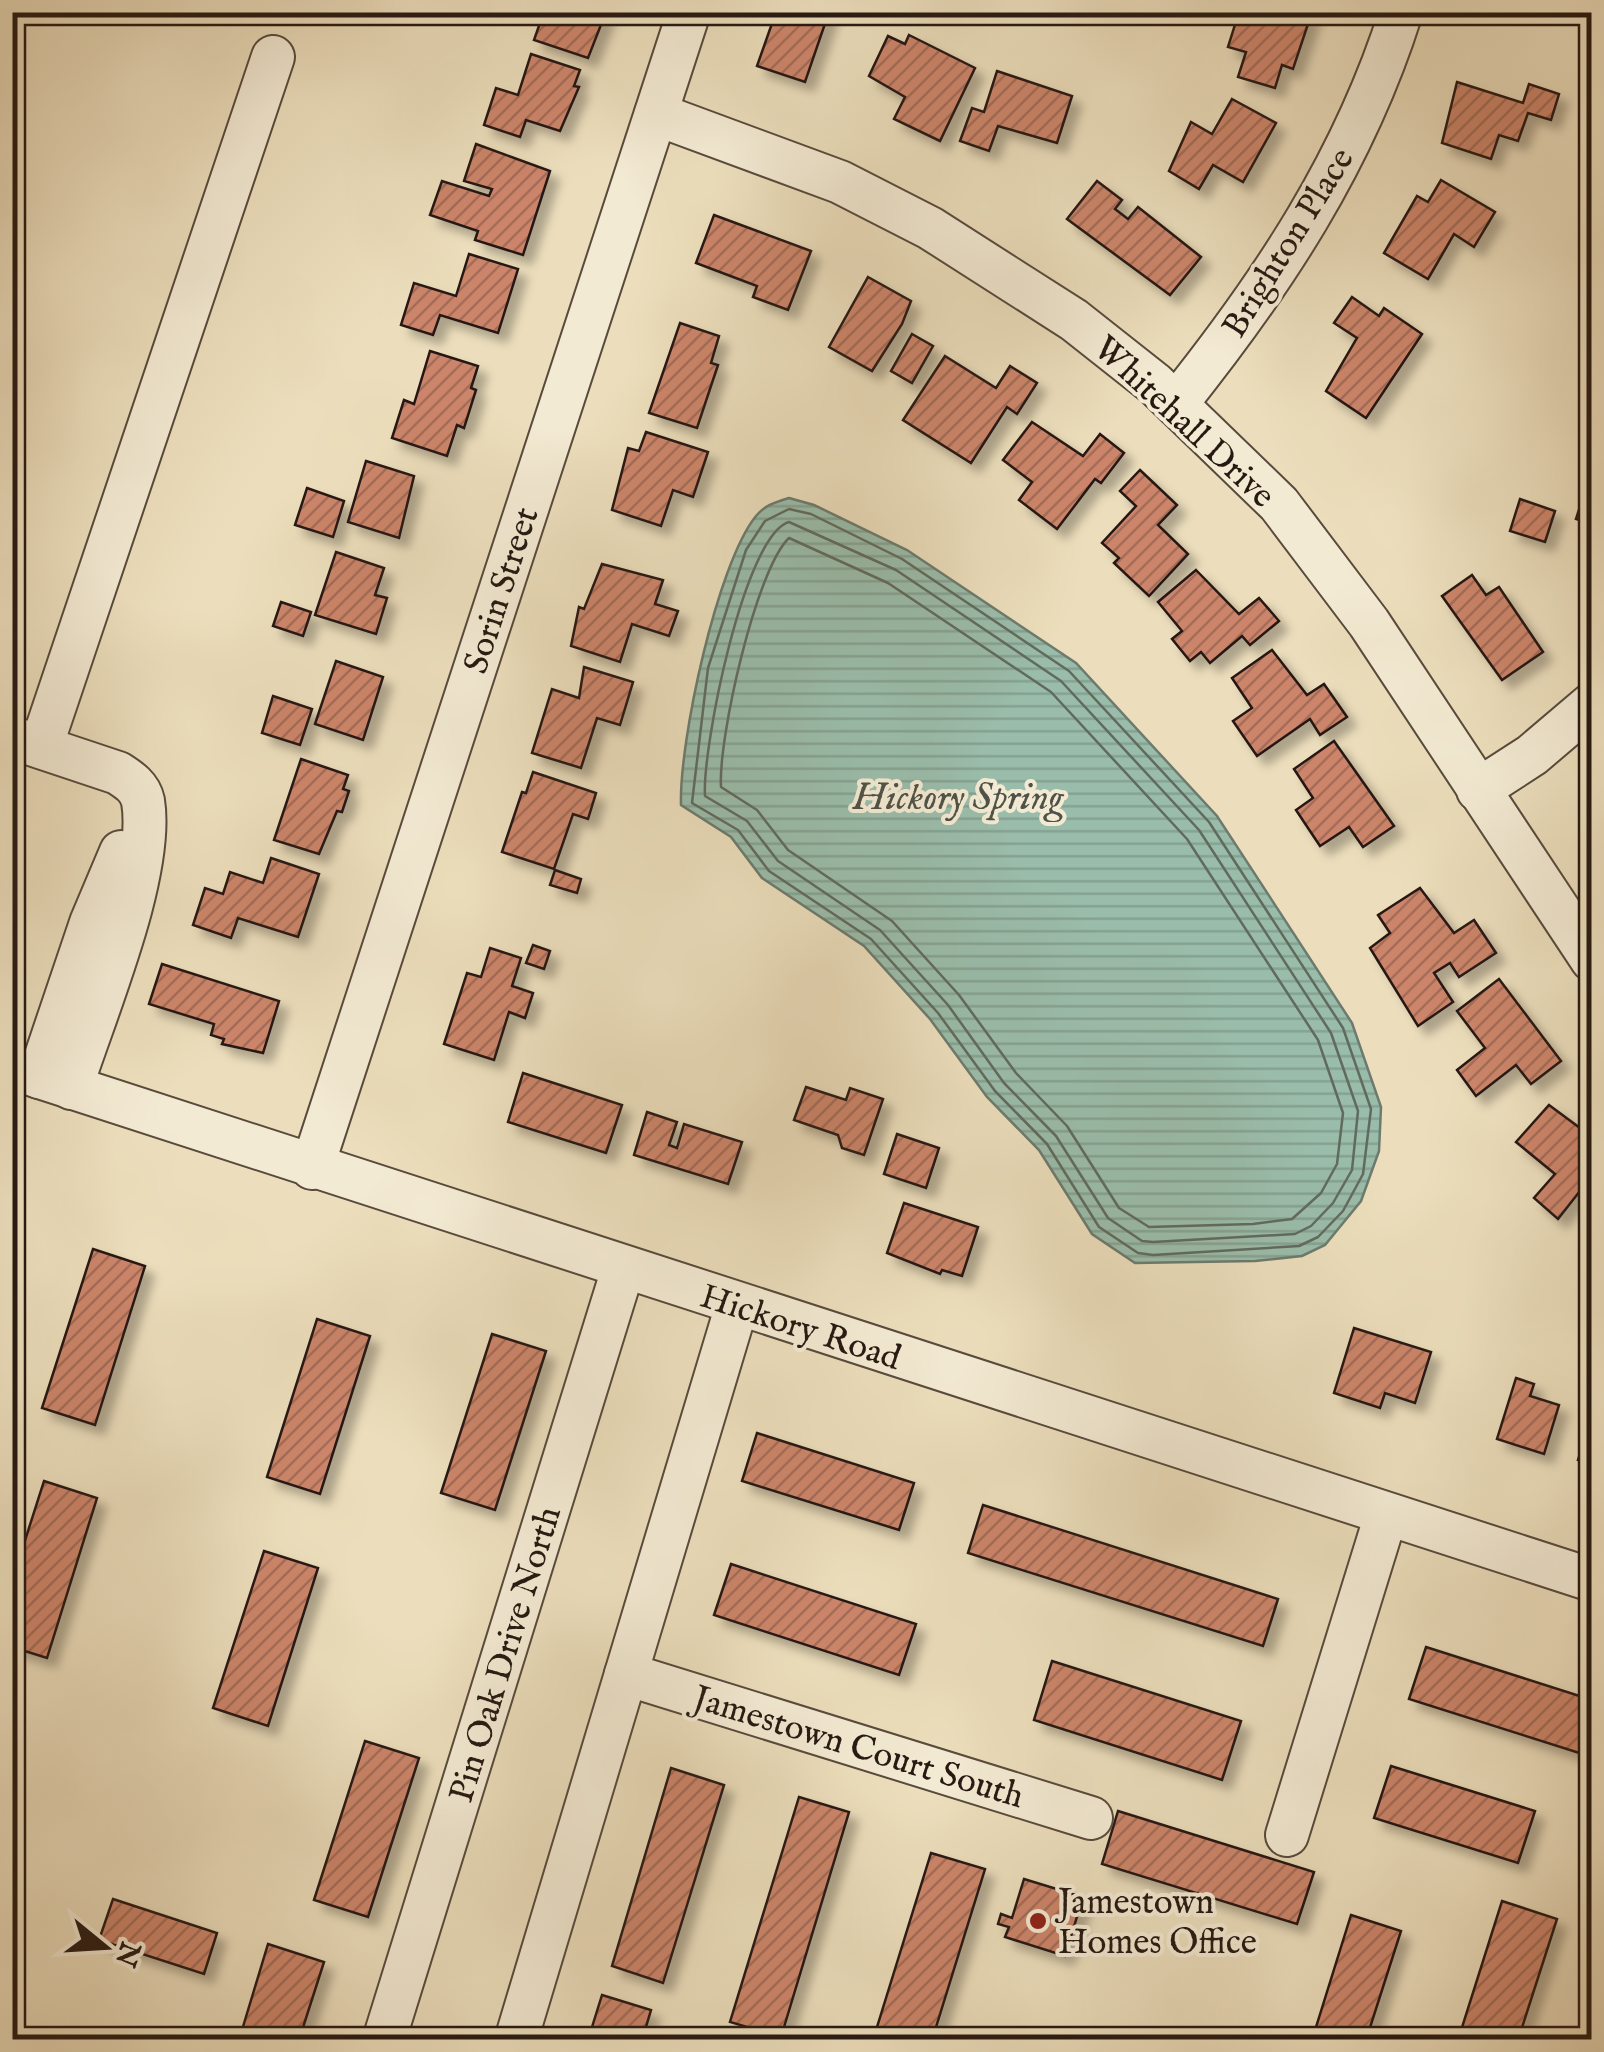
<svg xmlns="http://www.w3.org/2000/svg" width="1604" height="2052" viewBox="0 0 1604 2052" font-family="'IM FELL English',serif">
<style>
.water{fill:url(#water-rules);stroke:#6c7b6e;stroke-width:2.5}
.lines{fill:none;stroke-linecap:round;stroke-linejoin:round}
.shore{stroke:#606b5e;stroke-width:2.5}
.building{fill:url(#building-hatch);stroke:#261912;stroke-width:2.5;filter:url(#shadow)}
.minor-casing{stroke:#584a3c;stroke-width:46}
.minor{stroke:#f3ead3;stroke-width:42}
.poi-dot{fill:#8f2418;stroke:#f3ead3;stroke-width:4}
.labels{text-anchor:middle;stroke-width:8;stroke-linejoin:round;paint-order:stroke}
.street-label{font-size:35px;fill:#261912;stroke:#f3ead3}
.poi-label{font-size:35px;fill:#261912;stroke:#f3ead3;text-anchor:start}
.water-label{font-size:38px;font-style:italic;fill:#4f5248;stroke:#f3ead3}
</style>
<defs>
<pattern id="water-rules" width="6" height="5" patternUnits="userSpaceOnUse" patternTransform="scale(2.5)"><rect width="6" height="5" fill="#9abdab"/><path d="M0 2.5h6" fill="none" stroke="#85a292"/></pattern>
<pattern id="building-hatch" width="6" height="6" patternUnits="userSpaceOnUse" patternTransform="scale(2.5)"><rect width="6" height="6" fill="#cc856b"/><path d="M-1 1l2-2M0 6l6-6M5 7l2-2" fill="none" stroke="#a56c57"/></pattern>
<filter id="shadow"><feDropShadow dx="9" dy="9" stdDeviation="5" flood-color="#0004"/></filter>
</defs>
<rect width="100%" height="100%" fill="#ecdebc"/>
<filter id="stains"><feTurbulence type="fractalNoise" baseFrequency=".002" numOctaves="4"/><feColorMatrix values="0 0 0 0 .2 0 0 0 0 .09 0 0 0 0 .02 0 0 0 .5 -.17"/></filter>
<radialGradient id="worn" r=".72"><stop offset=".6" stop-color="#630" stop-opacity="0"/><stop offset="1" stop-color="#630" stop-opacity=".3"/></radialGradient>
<path class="water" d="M789,498l25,7 93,45 169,113 141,153 135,207 29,84 -2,44 -18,50 -36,44 -23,11 -47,5 -120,2 -43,-29 -53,-84 -52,-53 -57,-78 -66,-73 -102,-68 -31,-41 -50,-32c-2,-63 36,-241 75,-289 9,-11 20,-14 33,-18z"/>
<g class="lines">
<g class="shore">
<path d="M789,509l22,5 91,45 167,112 140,151 134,206 28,81 -8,65 -20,37 -25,26 -19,9 -146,9 -15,-2 -39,-26 -52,-83 -52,-53 -57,-78 -67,-74 -102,-68 -31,-41 -46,-27 16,-135 38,-118 19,-29z"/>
<path d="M789,522l107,48 165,111 138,149 132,203 27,78 -6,59 -19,33 -22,23 -16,8 -142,8 -11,-1 -34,-23 -52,-82 -52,-53 -56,-78 -68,-75 -102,-69 -31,-40 -42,-25c-3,-47 39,-261 84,-274z"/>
<path d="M789,538l99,45 163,109 136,147 131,201 25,73 -6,51 -16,29 -29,26 -39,5 -104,3 -30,-19 -52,-82 -51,-53 -57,-78 -67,-74 -104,-71 -31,-40 -36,-23c-3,-48 35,-218 68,-249z"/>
</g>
</g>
<g class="building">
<path d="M553,12h53l-18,46 -54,-18 7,-20 8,2z"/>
<path d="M776,12h53l-24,70 -48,-16z"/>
<path d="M1239,12h73l-19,57 -11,-4 -7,23 -37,-11 8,-25 -18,-5z"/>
<path d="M909,35l66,33 -35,73 -46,-22 11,-22 -36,-21 19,-40 17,8z"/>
<path d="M531,54l49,16 -6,16 5,1 -19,44 -34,-11 -6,17 -36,-12 12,-37 22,7z"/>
<path d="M997,71l75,25 -15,47 -59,-17 -9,25 -29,-10 12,-33 12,4z"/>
<path d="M1457,82l66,21 6,-19 30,10 -8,26 -23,-7 -10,28 -19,-6 -8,24 -49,-16z"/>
<path d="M1232,99l44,24 -33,59 -30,-17 -14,24 -30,-18 22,-49 21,12z"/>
<path d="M476,144l74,27 -27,84 -48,-15 3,-9 -48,-16 12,-34 47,15 3,-7 -28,-8z"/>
<path d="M1441,180l54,32 -21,35 -20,-13 -26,45 -44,-26 33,-57 11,6z"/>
<path d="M1097,181l25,19 -7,9 13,10 10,-12 63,50 -31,38 -103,-76z"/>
<path d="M714,215l97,36 -23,59 -35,-13 4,-11 -61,-23z"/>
<path d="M469,254l49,15 -20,64 -58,-18 -7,20 -32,-10 13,-42 42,13z"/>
<path d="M868,277l43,24 -9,23 -30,47 -43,-24z"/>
<path d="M1352,297l27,19 5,-8 38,26 -56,84 -40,-27 31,-53 -23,-15z"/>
<path d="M680,323l39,13 -8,27 7,2 -21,63 -48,-15z"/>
<path d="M912,334l21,12 -21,37 -21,-12z"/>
<path d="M430,351l48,15 -7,22 5,2 -12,38 -7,-3 -10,31 -55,-18 12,-38 10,4z"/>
<path d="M945,356l51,32 14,-22 27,17 -20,31 -10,-7 -36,56 -68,-43z"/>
<path d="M1032,422l51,34 17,-22 24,19 -23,30 -6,-4 -38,50 -38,-29 13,-18 -29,-22z"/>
<path d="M646,432l62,20 -15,45 -20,-7 -12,36 -49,-16 16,-62 11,3z"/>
<path d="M366,461l48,15 -15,62 -51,-16z"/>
<path d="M1592,469v55l-16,-5z"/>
<path d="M1140,470l37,35 -19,20 30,29 -39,42 -35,-33 5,-5 -17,-15 34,-37 -16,-15z"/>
<path d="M307,488l37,13 -11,36 -38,-12z"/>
<path d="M1520,499l35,12 -10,31 -35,-11z"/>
<path d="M336,552l48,16 -9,27 12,3 -11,36 -61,-19z"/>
<path d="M602,564l61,16 -8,24 23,7 -9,25 -37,-12 -12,38 -49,-16 8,-39 5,2z"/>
<path d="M1196,570l43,44 20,-16 20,23 -29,24 -8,-9 -32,27 -9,-11 -11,9 -18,-22 10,-8 -24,-29z"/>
<path d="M1472,575l14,20 13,-8 44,65 -41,28 -60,-84z"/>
<path d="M281,602l30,10 -8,24 -30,-10z"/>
<path d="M1272,650l35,45 17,-11 23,33 -27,18 -10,-16 -53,37 -24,-35 19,-13 -20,-30z"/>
<path d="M336,661l47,16 -20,63 -48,-16z"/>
<path d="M584,667l49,15 -13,43 -23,-7 -16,50 -49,-15 20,-64 27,9z"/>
<path d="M273,696l39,13 -12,36 -38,-12z"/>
<path d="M1334,741l60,85 -31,21 -14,-20 -29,19 -24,-36 17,-12 -19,-29z"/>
<path d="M301,759l47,16 -5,14 6,2 -7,21 -5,-1 -18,43 -45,-14z"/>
<path d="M533,772l63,21 -8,26 -15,-5 -19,55 -52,-17 20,-60 4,1z"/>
<path d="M271,858l48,16 -21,63 -60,-19 -7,20 -38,-13 12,-37 18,6 7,-22 33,11z"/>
<path d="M555,870l26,9 -4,14 -27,-8z"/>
<path d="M1420,888l34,45 20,-13 22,33 -37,24 -9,-14 -16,10 19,29 -35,24 -48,-78 20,-15 -12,-18z"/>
<path d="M533,945l17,6 -6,18 -18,-6z"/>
<path d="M490,948l31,10 -9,28 21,7 -8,25 -16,-6 -15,48 -50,-16 23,-71 14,4z"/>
<path d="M162,964l117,37 -16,52 -41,-9 2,-5 -13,-4 3,-11 -65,-20z"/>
<path d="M1499,979l62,82 -30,23 -15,-19 -40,31 -19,-26 28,-22 -28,-37z"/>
<path d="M523,1073l99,32 -16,48 -98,-31z"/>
<path d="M806,1087l40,13 4,-12 33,11 -19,56 -22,-7 -4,-13 -44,-15z"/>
<path d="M1549,1105l43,32v49l-5,-4 -29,37 -24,-21 21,-24 -39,-32z"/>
<path d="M647,1112l30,10 -8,23 8,3 7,-24 58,18 -14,42 -94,-29z"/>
<path d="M897,1134l42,14 -13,40 -42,-14z"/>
<path d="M904,1203l74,24 -16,49 -20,-6 -2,4 -53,-21z"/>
<path d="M93,1249l52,17 -50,159 -53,-17z"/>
<path d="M317,1319l53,17 -50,158 -53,-17z"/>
<path d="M1354,1328l77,24 -16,51 -30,-10 -5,15 -46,-15z"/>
<path d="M492,1334l54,17 -51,159 -54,-17z"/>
<path d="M1516,1378l18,6 -4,12 29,9 -15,49 -47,-15z"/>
<path d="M1590,1423l2,1v41l-14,-5z"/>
<path d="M757,1433l157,50 -15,47 -157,-49z"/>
<path d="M44,1481l53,17 -50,160 -35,-11v-66z"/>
<path d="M983,1505l295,94 -15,47 -295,-93z"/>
<path d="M264,1551l54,17 -50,158 -55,-18z"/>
<path d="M731,1564l185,60 -17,51 -185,-60z"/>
<path d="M1426,1647l166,53v57l-183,-58z"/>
<path d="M1052,1661l189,60 -19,59 -188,-60z"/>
<path d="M365,1741l54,17 -51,159 -54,-17z"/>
<path d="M1391,1766l144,45 -17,52 -144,-45z"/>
<path d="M671,1768l53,17 -61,198 -51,-17z"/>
<path d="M799,1797l50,15 -68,225 -51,-15z"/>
<path d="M1118,1811l196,61 -17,52 -195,-60z"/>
<path d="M931,1853l54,16 -53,171h-59z"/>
<path d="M1024,1879l59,18 -18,59 -60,-19 4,-10 -11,-3 3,-10 11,4z"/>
<path d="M113,1899l104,34 -13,41 -105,-34z"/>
<path d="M1502,1901l55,18 -39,121h-60z"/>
<path d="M1351,1915l50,16 -35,109h-54z"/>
<path d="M268,1944l56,18 -25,78h-60z"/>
<path d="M602,1995l49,15 -9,30h-54z"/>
</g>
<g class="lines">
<g class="minor-casing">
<g id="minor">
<path d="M656,114l184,68 90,46 144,92 81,64 124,120 90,119 223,337"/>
<path d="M1176,404c97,-121 178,-243 225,-392"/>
<path d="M16,739l102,34c11,7 22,14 25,28 12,73 -49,214 -72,287"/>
<path d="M41,747l232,-690"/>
<path d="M1478,790l54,-35 60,-51"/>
<path d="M12,1068l1580,512"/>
<path d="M39,1077l52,-154 30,-71"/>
<path d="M312,1168l377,-1156"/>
<path d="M626,1674l465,144"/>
<path d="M1287,1835l99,-320"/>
<path d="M384,2040l239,-771"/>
<path d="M516,2040l221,-735"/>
</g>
</g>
<use href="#minor" class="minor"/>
</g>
<circle class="poi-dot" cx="1038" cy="1921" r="10"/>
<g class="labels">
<g class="street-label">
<text transform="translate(1287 242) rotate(-58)" y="12">Brighton Place</text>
<text transform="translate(1185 421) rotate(43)" y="12">Whitehall Drive</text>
<text transform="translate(500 590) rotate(-72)" y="12">Sorin Street</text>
<text transform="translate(801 1326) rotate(18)" y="12">Hickory Road</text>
<text transform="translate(504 1654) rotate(-73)" y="12">Pin Oak Drive North</text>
<text transform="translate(859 1746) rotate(17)" y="12">Jamestown Court South</text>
</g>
<g class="poi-label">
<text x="1058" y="1913">Jamestown<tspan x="1058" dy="40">Homes Office</tspan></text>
</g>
<g class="water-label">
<text x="958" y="809">Hickory Spring</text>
</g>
</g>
<rect width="1604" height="2052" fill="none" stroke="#ecdebc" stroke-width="50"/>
<rect x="15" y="15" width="1574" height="2022" fill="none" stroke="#261912" stroke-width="5"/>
<rect x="25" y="25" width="1554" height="2002" fill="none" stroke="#261912" stroke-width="2.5"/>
<g transform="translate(105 1947) rotate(108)" stroke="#f3ead3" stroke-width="8" paint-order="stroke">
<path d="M0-8L18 38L0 25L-18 38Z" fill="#261912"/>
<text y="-15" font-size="28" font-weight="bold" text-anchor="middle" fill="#261912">N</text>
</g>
<rect width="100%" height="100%" filter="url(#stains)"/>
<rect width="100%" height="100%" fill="url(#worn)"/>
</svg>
